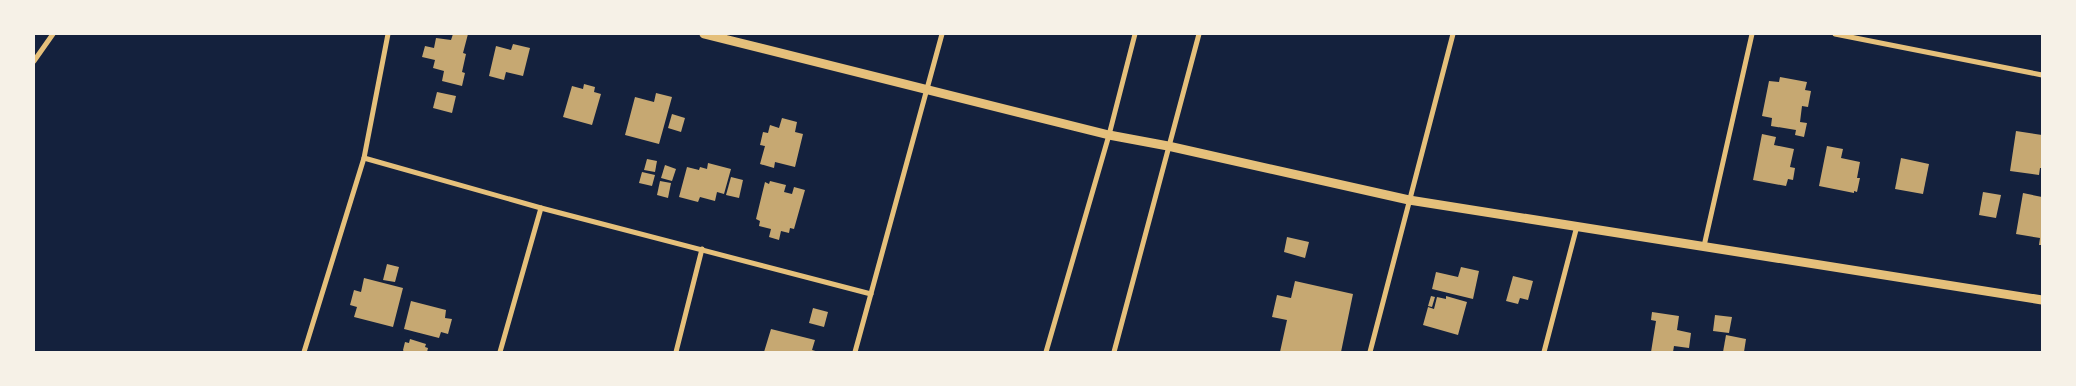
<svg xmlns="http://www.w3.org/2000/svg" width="2076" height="386" viewBox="0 0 2076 386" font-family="'Noto Sans',sans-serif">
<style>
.building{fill:#c6a872}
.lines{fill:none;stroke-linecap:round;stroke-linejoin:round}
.minor{stroke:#e5c07b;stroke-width:5}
.tertiary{stroke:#e5c07b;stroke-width:9}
</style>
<rect width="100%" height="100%" fill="#14213d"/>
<g class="building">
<path d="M453,34h15l-5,19 3,1 -4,18 3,1 -3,13 -20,-5 2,-10 -11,-3 2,-8 -13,-3 3,-11 9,2 2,-10 15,2z"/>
<path d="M513,44l17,4 -7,28 -17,-4 -2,8 -15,-4 7,-30 15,4z"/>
<path d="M1780,77l27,5 -2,8 6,1 -3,16 -6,-1 -2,16 7,1 -3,14 -9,-2 1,-5 -25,-4 1,-8 -10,-2 7,-35 10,1z"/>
<path d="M584,84l11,3 -1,5 7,2 -9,31 -29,-8 9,-31 11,3z"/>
<path d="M437,92l19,4 -4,17 -19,-5z"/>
<path d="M656,93l16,4 -13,47 -34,-9 10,-38 19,5z"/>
<path d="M672,114l13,4 -4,14 -13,-4z"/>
<path d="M782,118l15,4 -2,10 8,2 -8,33 -20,-5 -1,6 -14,-4 5,-18 -5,-1 3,-13 5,1 2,-8 9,3z"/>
<path d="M2016,131l26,4v33h-2l-1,7 -29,-4z"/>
<path d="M1762,134l14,3 -2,8 20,4 -4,18 5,1 -2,12 -5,-1 -2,7 -33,-6z"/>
<path d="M1827,146l16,3 -2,9 19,4 -3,16h3l-3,14 -3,-1v2l-35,-7z"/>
<path d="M1901,158l28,6 -6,30 -28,-5z"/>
<path d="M647,159l10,2 -2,11 -11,-2z"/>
<path d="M708,163l23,6 -7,25 -7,-2 -2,9 -15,-4 -2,5 -19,-5 8,-30 12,3 1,-3 7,2z"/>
<path d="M665,165l11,4 -4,12 -11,-3z"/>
<path d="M642,172l13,3 -3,11 -13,-3z"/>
<path d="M731,177l12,3 -4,18 -13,-3z"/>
<path d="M660,181l11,2 -3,15 -11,-3z"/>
<path d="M770,181l16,4 -2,7 8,2 2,-7 11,3 -11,39 -4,-1 -1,5 -8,-2 -2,9 -10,-3 2,-8 -12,-3 1,-5 -4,-2 9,-37 4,2z"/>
<path d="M1983,192l18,3 -5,23 -17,-3z"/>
<path d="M2023,193l19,4v48h-3l1,-7 -24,-4z"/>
<path d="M1287,237l22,5 -4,16 -21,-6z"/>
<path d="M387,264l12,3 -4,15 -12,-2z"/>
<path d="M1461,267l18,4 -6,28 -41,-10 4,-17 22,5z"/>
<path d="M1513,276l20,5 -5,19 -8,-2 -2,6 -12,-3z"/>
<path d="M364,278l39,10 -10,39 -39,-10 3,-10 -7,-2 4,-15 7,2z"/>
<path d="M1295,281l58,13 -12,58h-61l7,-32 -15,-3 5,-22 14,3z"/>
<path d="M1431,296l4,1 -3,10 -4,-1z"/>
<path d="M1446,296l21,6 -9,33 -35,-10 5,-18 6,2 3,-12 9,2z"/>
<path d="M411,301l35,9 -1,8 7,1 -4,15 -7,-2 -2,6 -35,-9z"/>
<path d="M813,308l15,4 -4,15 -15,-4z"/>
<path d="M1652,312l27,4 -2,14 14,3 -2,15 -15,-2 -1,6h-22l5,-31 -5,-1z"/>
<path d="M1715,315l17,2 -3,16 -16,-2z"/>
<path d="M771,329l44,11 -3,10 7,2h-55z"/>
<path d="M1726,335l20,4 -2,13h-21z"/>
<path d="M410,339l16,5 -1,3 3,1 -1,4h-23l-1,-2 2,-8 4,1z"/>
</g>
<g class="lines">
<g class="minor">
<path d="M1835,34l207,41"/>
<path d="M34,61l19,-27"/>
<path d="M364,158l177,50 330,86"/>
<path d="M1704,246l48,-212"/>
<path d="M304,352l60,-194 24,-124"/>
<path d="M500,352l41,-144"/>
<path d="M676,352l26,-103"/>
<path d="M855,352l87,-318"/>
<path d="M1046,352l63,-217 26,-101"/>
<path d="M1114,352l85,-318"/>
<path d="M1370,352l83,-318"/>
<path d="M1544,352l33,-126"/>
</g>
<path class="tertiary" d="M704,34l405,101 59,11 241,54 633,100"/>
</g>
<rect width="2076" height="386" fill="none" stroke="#f6f1e7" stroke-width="70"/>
</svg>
